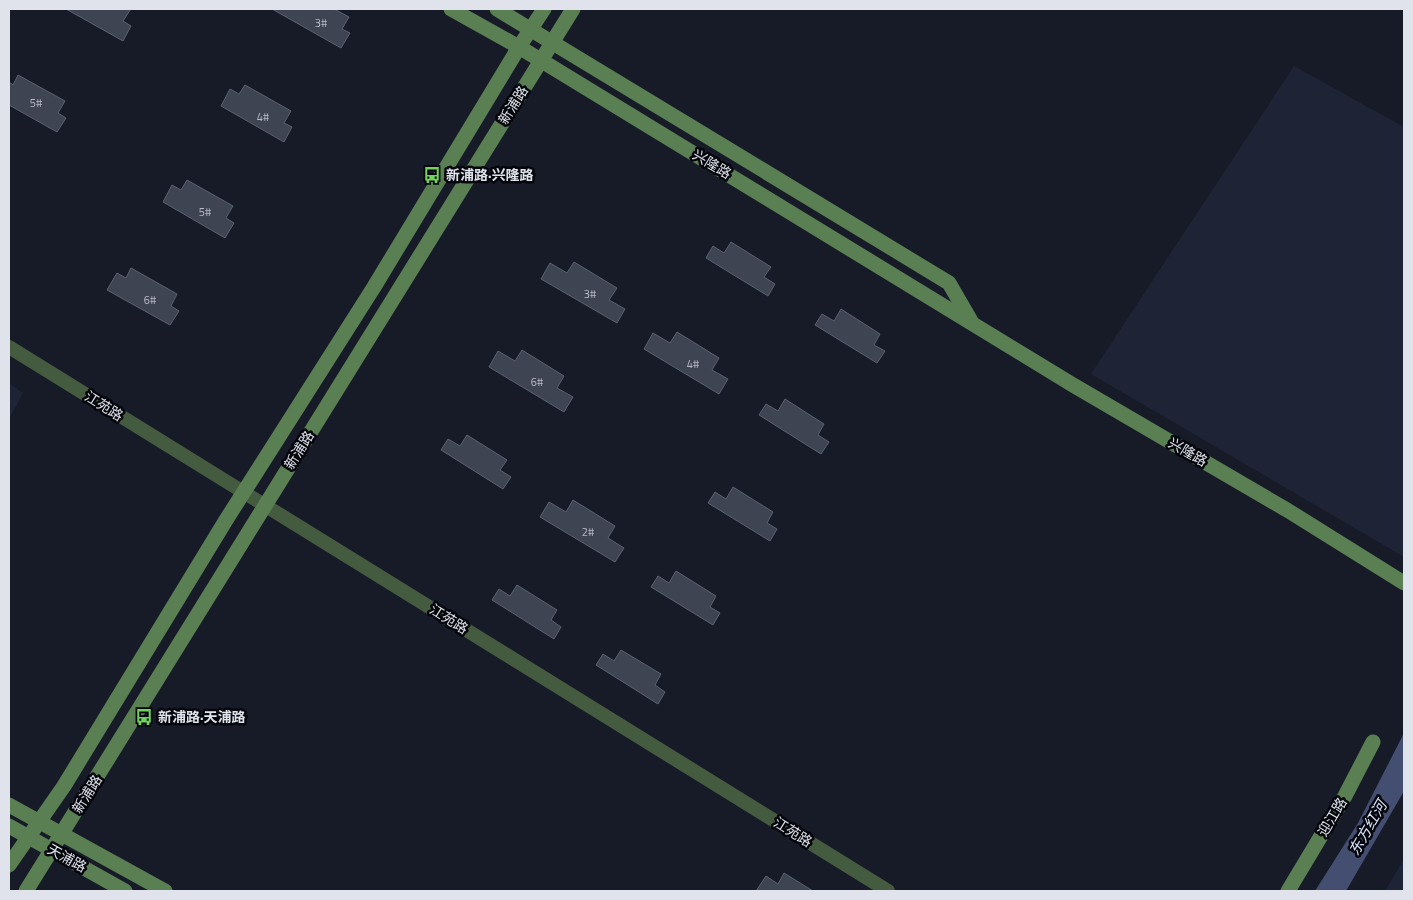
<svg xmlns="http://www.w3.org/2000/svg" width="1413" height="900" viewBox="0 0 1413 900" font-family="'Titillium Web','Noto Sans SC',sans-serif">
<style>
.built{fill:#1e2436}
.water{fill:#444e70}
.building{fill:#3f4452;stroke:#5c6171}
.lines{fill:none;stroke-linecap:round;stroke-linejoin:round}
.street{stroke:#445b3f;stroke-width:14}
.secondary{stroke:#597f52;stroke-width:15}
.labels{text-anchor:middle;stroke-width:5;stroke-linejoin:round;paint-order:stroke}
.number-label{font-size:11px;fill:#b8bbc6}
.street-label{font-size:14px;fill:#e0e3ec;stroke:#05060b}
.poi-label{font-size:14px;font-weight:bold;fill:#e0e3ec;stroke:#05060b;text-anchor:start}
.water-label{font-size:15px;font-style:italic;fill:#d9e2fb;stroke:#05060b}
</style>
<rect width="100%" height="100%" fill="#171b28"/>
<g class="built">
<path d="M1294,66l110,61v430l-313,-183z"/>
<path d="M9,383l14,10 -14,26z"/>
<path d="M1404,859v32h-19z"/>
</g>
<path class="water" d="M1404,733v58l-58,100h-31l43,-68z"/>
<g class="building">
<path d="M66,9h65l-8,12 8,5 -8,15z"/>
<path d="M272,9h62l15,8 -7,12 8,4 -9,15z"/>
<path d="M18,75l47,26 -7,12 8,5 -9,14 -48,-27v-23l4,3z"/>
<path d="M245,85l46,26 -7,12 8,4 -8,15 -63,-36 9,-17 9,5z"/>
<path d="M187,180l46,26 -7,12 8,5 -9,15 -62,-36 9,-17 9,5z"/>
<path d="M731,242l40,25 -7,10 11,7 -7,12 -62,-38 7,-12 11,7z"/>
<path d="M574,262l43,26 -8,12 16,9 -8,14 -76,-44 9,-16 17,10z"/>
<path d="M131,268l46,26 -6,12 8,5 -9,14 -63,-35 10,-17 9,5z"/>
<path d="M841,309l39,25 -6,11 11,6 -8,12 -62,-38 7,-11 12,7z"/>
<path d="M677,332l42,26 -7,12 16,9 -9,15 -75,-45 9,-16 17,10z"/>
<path d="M522,350l42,26 -7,12 16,9 -9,15 -75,-45 9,-16 17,10z"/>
<path d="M785,399l39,25 -6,11 11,7 -8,12 -62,-39 7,-11 12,7z"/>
<path d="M467,435l40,25 -7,10 11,7 -8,12 -62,-39 7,-11 12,7z"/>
<path d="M733,487l40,25 -6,11 10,6 -7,12 -62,-38 7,-11 11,7z"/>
<path d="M573,500l42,26 -7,12 16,10 -9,14 -75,-45 9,-15 17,10z"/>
<path d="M676,571l40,25 -6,11 10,6 -7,12 -62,-38 7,-11 11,7z"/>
<path d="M517,585l40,25 -6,10 10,7 -7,12 -62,-39 7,-11 11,7z"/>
<path d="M621,650l40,24 -6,11 10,7 -7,12 -62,-39 7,-11 11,7z"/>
<path d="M784,873l29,18h-57l10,-15 12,8z"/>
</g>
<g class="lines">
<path class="street" d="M9,347l879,544"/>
<g class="secondary">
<path d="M451,9l68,38 554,338 214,125 117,73"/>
<path d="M497,9l452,274 22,38"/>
<path d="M9,805l156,86"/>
<path d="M9,826l116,65"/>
<path d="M9,865l55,-79 162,-266 148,-233 145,-240 25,-38"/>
<path d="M26,891l547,-882"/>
<path d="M1288,891l57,-95 28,-54"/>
</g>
</g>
<defs>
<g id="bus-bare" transform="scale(1.35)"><path d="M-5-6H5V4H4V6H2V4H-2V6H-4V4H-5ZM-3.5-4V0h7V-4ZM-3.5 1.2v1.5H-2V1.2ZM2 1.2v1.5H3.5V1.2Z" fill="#71d35e" stroke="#05060b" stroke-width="2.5" paint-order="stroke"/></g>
</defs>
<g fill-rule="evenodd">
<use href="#bus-bare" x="432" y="175"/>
<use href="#bus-bare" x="144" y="717"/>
</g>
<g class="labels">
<g class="number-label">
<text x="321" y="27">3#</text>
<text x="36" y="107">5#</text>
<text x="263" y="121">4#</text>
<text x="205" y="216">5#</text>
<text x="590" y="298">3#</text>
<text x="150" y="304">6#</text>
<text x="693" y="368">4#</text>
<text x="537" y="386">6#</text>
<text x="588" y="536">2#</text>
</g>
<g class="street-label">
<text transform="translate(513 105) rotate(-58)" y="5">新浦路</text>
<text transform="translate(712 164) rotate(31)" y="5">兴隆路</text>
<text transform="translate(104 406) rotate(32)" y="5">江苑路</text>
<text transform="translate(299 450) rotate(-58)" y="5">新浦路</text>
<text transform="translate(1188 452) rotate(30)" y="5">兴隆路</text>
<text transform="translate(449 619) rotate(32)" y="5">江苑路</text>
<text transform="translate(87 794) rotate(-58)" y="5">新浦路</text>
<text transform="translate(1332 817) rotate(-59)" y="5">迎江路</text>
<text transform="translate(793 832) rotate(32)" y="5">江苑路</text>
<text transform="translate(67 858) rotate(29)" y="5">天浦路</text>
</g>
<g class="poi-label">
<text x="446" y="180">新浦路·兴隆路</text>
<text x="158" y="722">新浦路·天浦路</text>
</g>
<g class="water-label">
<text transform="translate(1368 828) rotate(-60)" y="5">东方红河</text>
</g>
</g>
<rect width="1413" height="900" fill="none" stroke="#e0e3ec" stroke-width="20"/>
</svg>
